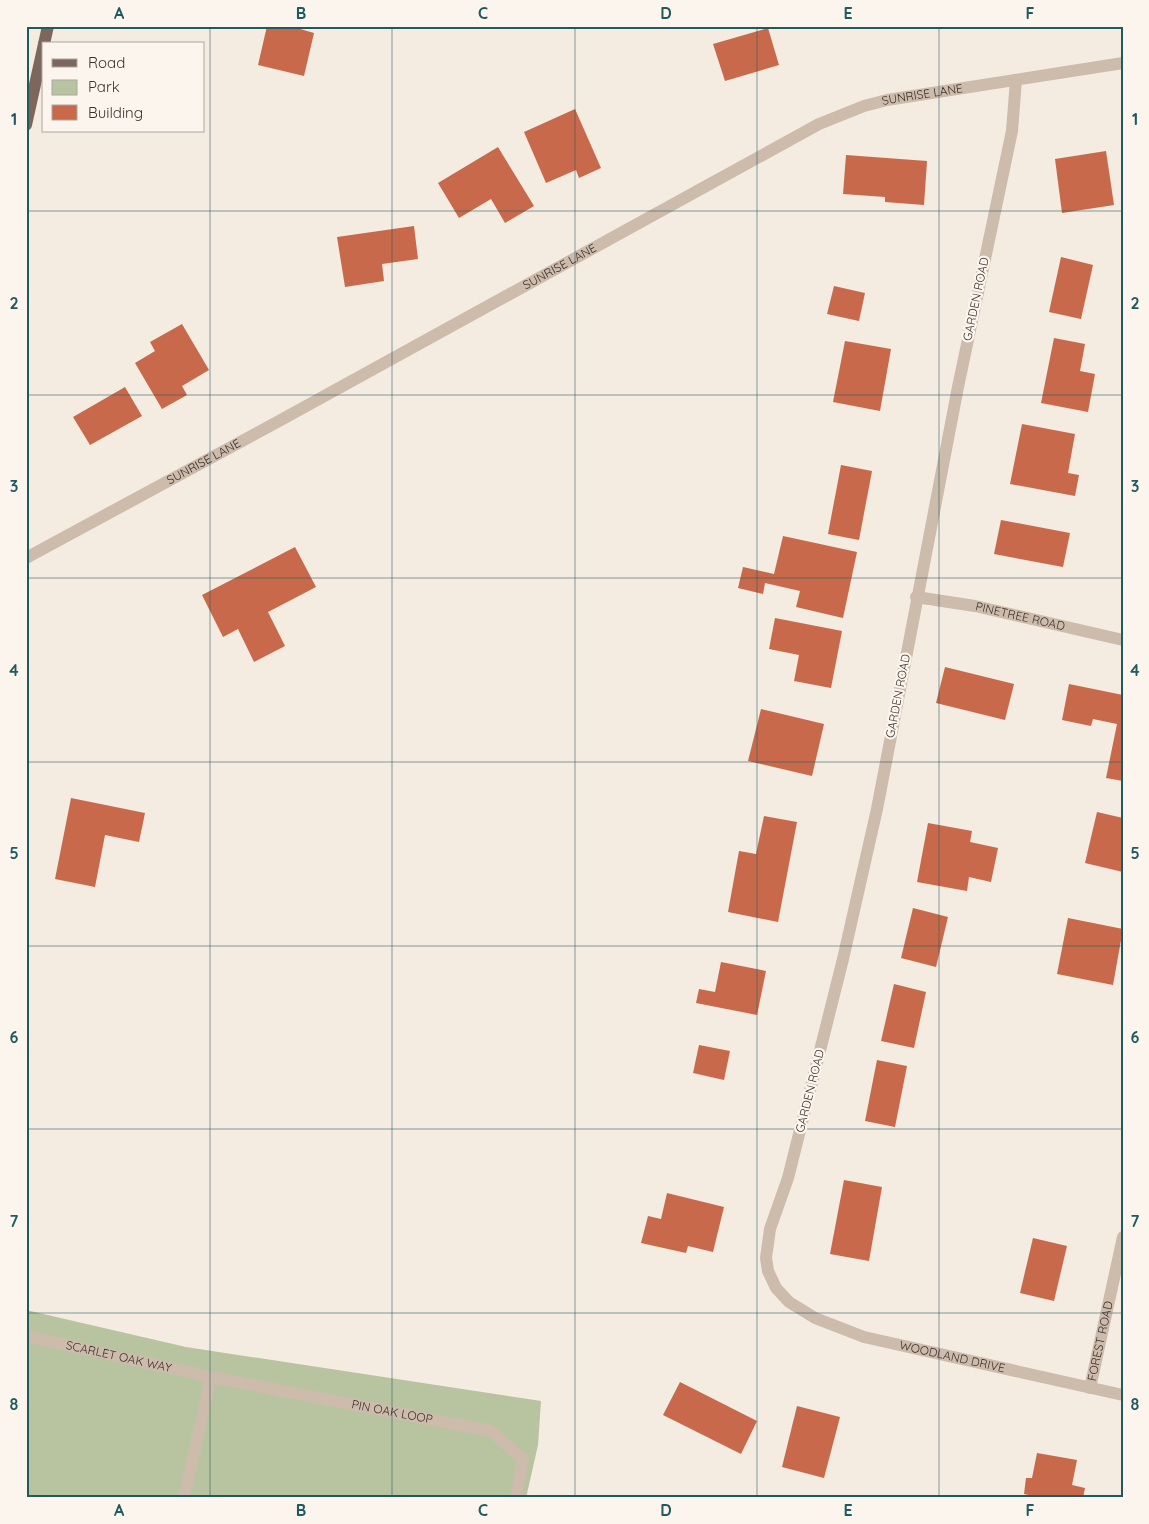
<svg xmlns="http://www.w3.org/2000/svg" width="1149" height="1524" viewBox="0 0 1149 1524" font-family="Quicksand,sans-serif">
<style>
.green{fill:#b8c4a0}
.building{fill:#c8694b}
.lines{fill:none;stroke-linecap:round;stroke-linejoin:round}
.minor{stroke:#cdbbac;stroke-width:12}
.major{stroke:#7d675c;stroke-width:12}
.grid{fill:none;stroke:#1f5a5e;stroke-width:1;stroke-opacity:0.55}
.labels{text-anchor:middle;stroke-width:4.5;stroke-linejoin:round;paint-order:stroke}
.street-label{font-size:12px;fill:#3b302b;stroke:#fbf5ee}
.neatline{fill:none;stroke:#1f5a5e;stroke-width:2}
.grid-label{font-size:16px;text-anchor:middle;font-weight:bold;fill:#1f5a5e}
</style>
<rect width="100%" height="100%" fill="#f4ebe1"/>
<path class="green" d="M26,1310l160,37 355,54 -3,44 -12,53h-500z"/>
<g class="building">
<path d="M267,26h23l24,7 -10,43 -46,-11z"/>
<path d="M768,28l11,37 -54,16 -12,-37z"/>
<path d="M575,109l26,59 -22,10 -3,-8 -30,13 -22,-51z"/>
<path d="M498,147l36,59 -29,17 -14,-24 -32,19 -21,-35z"/>
<path d="M1106,151l8,54 -52,8 -7,-54z"/>
<path d="M846,155l81,6 -3,44 -39,-3v-5l-42,-3z"/>
<path d="M414,226l4,33 -36,5 2,17 -39,6 -8,-50z"/>
<path d="M1061,257l32,8 -12,54 -32,-7z"/>
<path d="M834,286l31,7 -6,28 -32,-7z"/>
<path d="M182,324l27,46 -27,16 5,9 -25,14 -27,-46 20,-12 -5,-9z"/>
<path d="M1054,338l31,6 -5,27 15,3 -7,38 -47,-9z"/>
<path d="M845,341l46,8 -11,62 -47,-9z"/>
<path d="M125,387l17,29 -52,29 -17,-28z"/>
<path d="M1022,424l53,10 -7,39 11,2 -4,21 -65,-12z"/>
<path d="M841,465l31,6 -13,69 -31,-6z"/>
<path d="M1001,520l69,13 -7,34 -69,-13z"/>
<path d="M783,536l74,16 -14,66 -47,-11 4,-16 -35,-8 -2,11 -25,-6 5,-21 31,7z"/>
<path d="M295,547l21,40 -48,25 17,34 -31,16 -16,-33 -15,8 -21,-42z"/>
<path d="M775,618l67,13 -11,57 -37,-7 5,-26 -30,-6z"/>
<path d="M945,667l69,17 -9,36 -69,-17z"/>
<path d="M1069,684l54,11v86l-17,-3 11,-54 -24,-5 -2,7 -29,-6z"/>
<path d="M761,709l63,15 -12,52 -64,-15z"/>
<path d="M71,798l74,15 -6,29 -34,-7 -10,52 -40,-8z"/>
<path d="M1097,812l26,6v54l-38,-9z"/>
<path d="M764,816l33,6 -19,100 -50,-10 11,-61 17,3z"/>
<path d="M928,823l44,8 -2,11 28,6 -7,34 -22,-5 -2,14 -50,-9z"/>
<path d="M913,908l35,9 -12,50 -35,-9z"/>
<path d="M1068,918l55,11 -10,56 -56,-11z"/>
<path d="M721,962l45,9 -9,44 -61,-12 3,-14 16,3z"/>
<path d="M894,984l32,8 -12,56 -33,-7z"/>
<path d="M699,1045l31,6 -6,29 -31,-7z"/>
<path d="M877,1060l30,6 -12,61 -30,-6z"/>
<path d="M844,1180l38,7 -13,74 -39,-7z"/>
<path d="M667,1193l57,14 -11,45 -25,-6 -2,7 -45,-10 7,-27 13,3z"/>
<path d="M1033,1238l34,8 -13,55 -34,-8z"/>
<path d="M680,1382l77,39 -16,33 -78,-39z"/>
<path d="M797,1406l43,11 -16,61 -42,-11z"/>
<path d="M1037,1453l40,7 -5,25 13,3 -2,10h-41l-18,-4 2,-16h6z"/>
</g>
<g class="lines">
<g class="minor">
<path id="s1" d="M1016,80l-4,51 -54,256 -81,422 -34,150 -55,219 -18,51 -4,29 2,13 8,17 13,14 26,16 49,19 259,58"/>
<path id="s2" d="M26,558l253,-137 540,-297 45,-18 23,-6 236,-37"/>
<path id="s3" d="M916,597l59,9 148,34"/>
<path id="s4" d="M26,1336l185,41 280,54 32,28 -7,39"/>
<path id="s5" d="M1090,1388l33,-151"/>
<path d="M184,1498l27,-121"/>
</g>
<g class="major">
<path d="M44,44l4,-18"/>
<path d="M26,125l18,-81"/>
</g>
</g>
<path class="grid" d="M210,26v1472M392,26v1472M575,26v1472M757,26v1472M939,26v1472M26,211h1097M26,395h1097M26,578h1097M26,762h1097M26,946h1097M26,1129h1097M26,1313h1097"/>
<g class="labels">
<g class="street-label">
<text dy="4" stroke="none"><textPath href="#s2" startOffset="1012">SUNRISE LANE</textPath></text>
<text dy="4" stroke="none"><textPath href="#s2" startOffset="608">SUNRISE LANE</textPath></text>
<text transform="translate(976 299) rotate(-78)" y="4">GARDEN ROAD</text>
<text dy="4" stroke="none"><textPath href="#s2" startOffset="202">SUNRISE LANE</textPath></text>
<text dy="4" stroke="none"><textPath href="#s3" startOffset="106">PINETREE ROAD</textPath></text>
<text transform="translate(898 696) rotate(-79)" y="4">GARDEN ROAD</text>
<text transform="translate(810 1091) rotate(-76)" y="4">GARDEN ROAD</text>
<text dy="4" stroke="none"><textPath href="#s5" startOffset="48">FOREST ROAD</textPath></text>
<text dy="4" stroke="none"><textPath href="#s4" startOffset="95">SCARLET OAK WAY</textPath></text>
<text dy="4" stroke="none"><textPath href="#s1" startOffset="1430">WOODLAND DRIVE</textPath></text>
<text dy="4" stroke="none"><textPath href="#s4" startOffset="374">PIN OAK LOOP</textPath></text>
</g>
</g>
<rect width="1149" height="1524" fill="none" stroke="#fbf5ee" stroke-width="55"/>
<rect x="42" y="42" width="162" height="90" fill="#fbf5ee" stroke="#aea6a0"/>
<rect x="52" y="59" width="25" height="8" fill="#7d675c" stroke="#aea6a0"/>
<text x="88" y="68" font-size="15" fill="#3b302b">Road</text>
<rect x="52" y="80" width="25" height="15" fill="#b8c4a0" stroke="#aea6a0"/>
<text x="88" y="92" font-size="15" fill="#3b302b">Park</text>
<rect x="52" y="105" width="25" height="15" fill="#c8694b" stroke="#aea6a0"/>
<text x="88" y="118" font-size="15" fill="#3b302b">Building</text>
<rect x="28" y="28" width="1094" height="1468" class="neatline"/>
<g class="grid-label">
<text x="119" y="19">A</text>
<text x="301" y="19">B</text>
<text x="483" y="19">C</text>
<text x="666" y="19">D</text>
<text x="848" y="19">E</text>
<text x="1030" y="19">F</text>
<text x="14" y="125">1</text>
<text x="1135" y="125">1</text>
<text x="14" y="309">2</text>
<text x="1135" y="309">2</text>
<text x="14" y="492">3</text>
<text x="1135" y="492">3</text>
<text x="14" y="676">4</text>
<text x="1135" y="676">4</text>
<text x="14" y="859">5</text>
<text x="1135" y="859">5</text>
<text x="14" y="1043">6</text>
<text x="1135" y="1043">6</text>
<text x="14" y="1227">7</text>
<text x="1135" y="1227">7</text>
<text x="14" y="1410">8</text>
<text x="1135" y="1410">8</text>
<text x="119" y="1516">A</text>
<text x="301" y="1516">B</text>
<text x="483" y="1516">C</text>
<text x="666" y="1516">D</text>
<text x="848" y="1516">E</text>
<text x="1030" y="1516">F</text>
</g>
</svg>
